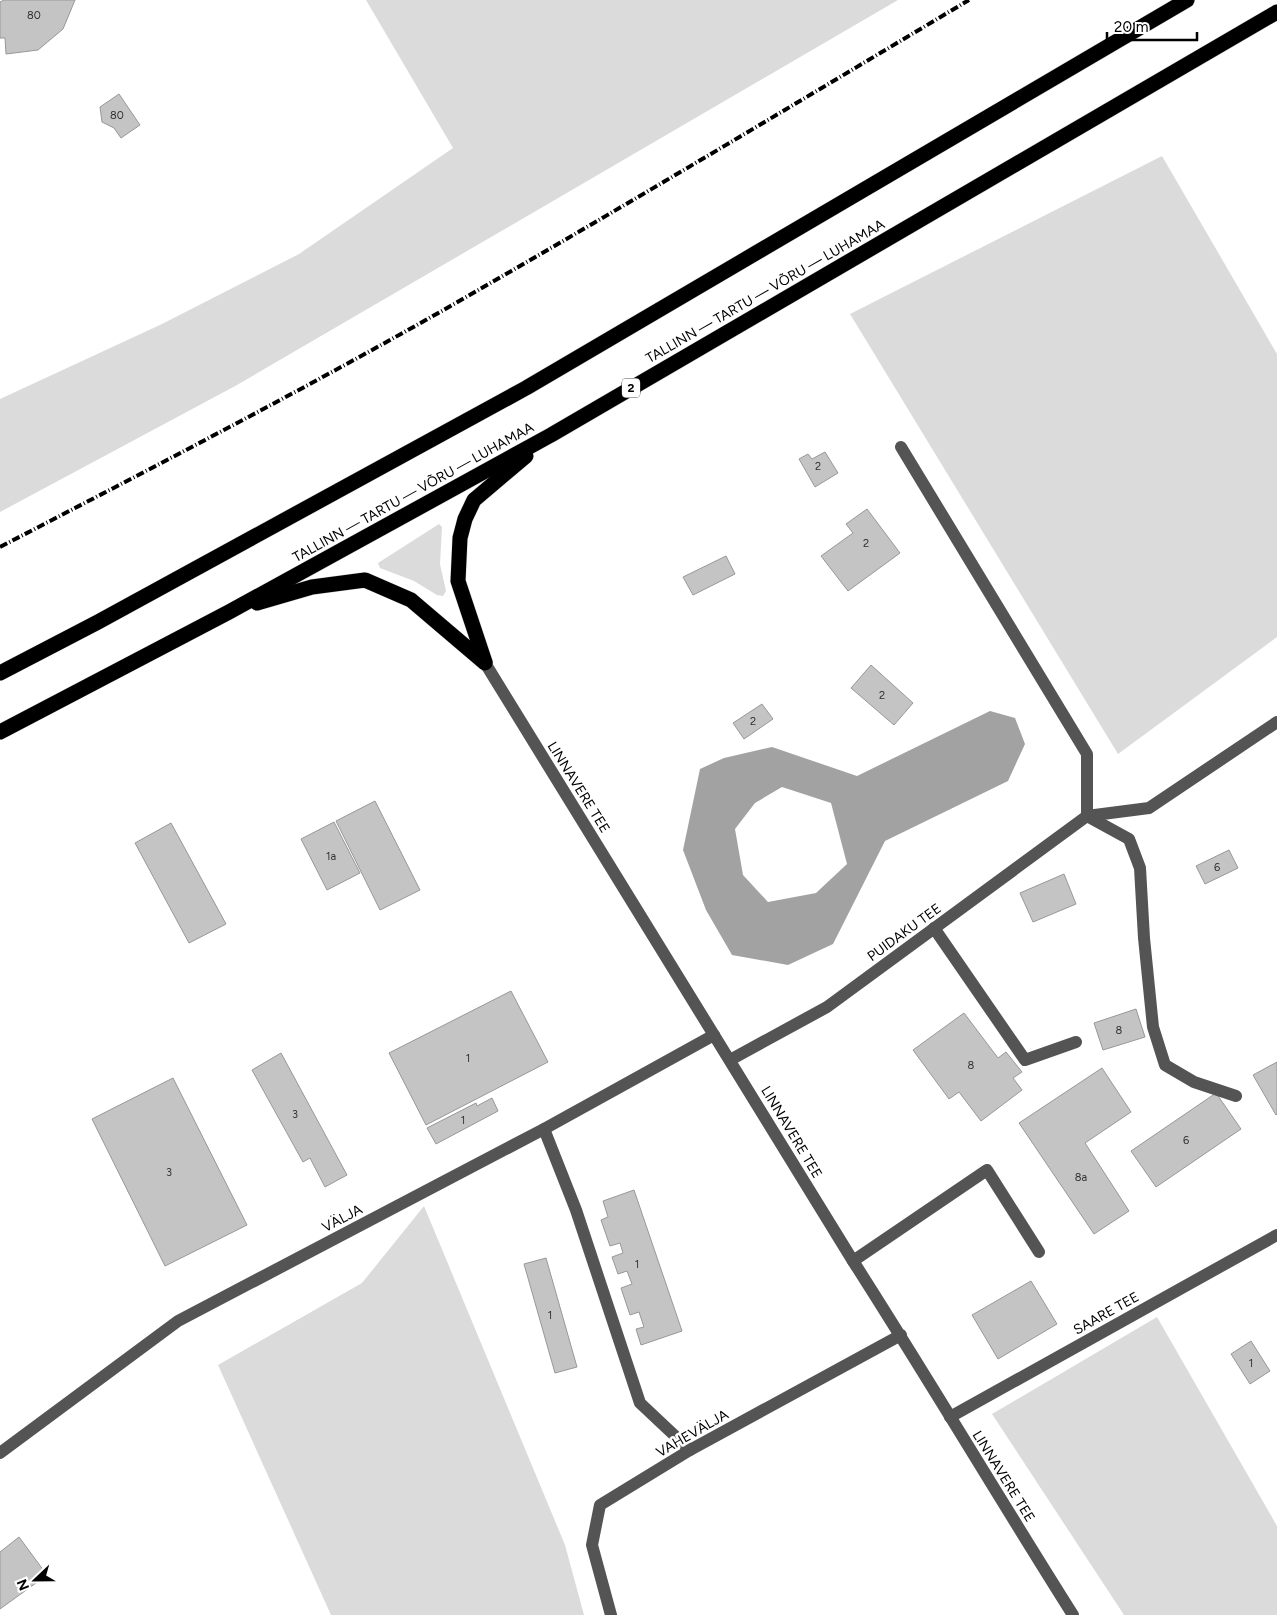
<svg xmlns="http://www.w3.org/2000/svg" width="1277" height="1615" viewBox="0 0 1277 1615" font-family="Figtree,sans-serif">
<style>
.green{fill:#dbdbdb}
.water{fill:#a2a2a2;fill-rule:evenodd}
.building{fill:#c4c4c4;stroke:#989898}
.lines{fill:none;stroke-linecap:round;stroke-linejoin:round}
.highway-casing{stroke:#dbdbdb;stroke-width:16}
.minor{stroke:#545454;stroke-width:12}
.highway{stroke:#000;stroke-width:15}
.rail{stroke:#000;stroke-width:4;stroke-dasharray:8 2.5 1 2.5;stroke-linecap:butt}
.labels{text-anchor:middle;stroke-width:5;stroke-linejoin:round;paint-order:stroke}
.number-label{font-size:11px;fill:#313131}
.shield{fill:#fff;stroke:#4c4c4c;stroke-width:1}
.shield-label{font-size:12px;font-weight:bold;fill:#000}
.street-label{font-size:14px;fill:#000;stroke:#fff}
</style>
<rect width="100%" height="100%" fill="#fff"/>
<g class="green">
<path d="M366,0h532l-661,385 -237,127v-113l162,-75 137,-70 154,-106z"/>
<path d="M1162,156l115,198v283l-159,117 -268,-440z"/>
<path d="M439,524l3,3 -2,37 6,27 -3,5 -6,-1 -23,-14 -34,-13 -2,-5z"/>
<path d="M424,1206l141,339 19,70h-253l-113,-250 144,-82z"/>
<path d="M1157,1317l120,209v89h-153l-132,-201z"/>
</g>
<path class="water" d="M990,711l25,7 10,26 -17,37 -123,60 -52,103 -45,21 -56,-10 -26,-45 -23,-60 17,-81 24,-11 48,-11 85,29zM782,787l49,16 16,61 -31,29 -48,9 -25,-27 -8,-46 20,-26z"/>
<g class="building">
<path d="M4,0h71l-12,29 -25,21 -32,4 -1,-16h-5v-36z"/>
<path d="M119,94l21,31 -19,13 -7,-10 -12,-6 -2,-15z"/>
<path d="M825,452l13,21 -23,14 -16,-28 9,-5 4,5z"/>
<path d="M867,509l33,44 -52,38 -27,-35 32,-23 -7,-9z"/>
<path d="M726,556l9,18 -42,21 -10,-18z"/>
<path d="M871,665l42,38 -19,22 -43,-37z"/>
<path d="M762,704l11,15 -29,20 -11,-16z"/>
<path d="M375,801l45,89 -40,20 -44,-89z"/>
<path d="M334,822l26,51 -33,17 -26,-51z"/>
<path d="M171,823l55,101 -37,19 -54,-100z"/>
<path d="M1229,850l9,18 -33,16 -9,-18z"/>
<path d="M1064,874l12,30 -43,18 -13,-29z"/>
<path d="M511,991l37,71 -122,63 -37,-72z"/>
<path d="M1136,1009l9,28 -42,13 -9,-27z"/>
<path d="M964,1013l34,45 8,-6 16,20 -9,6 9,12 -41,31 -22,-29 -10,7 -36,-49z"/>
<path d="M281,1053l66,122 -22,12 -15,-29 -7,4 -51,-92z"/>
<path d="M1277,1062v52l-1,1 -23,-40z"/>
<path d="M1102,1068l29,44 -46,31 44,68 -35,23 -75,-111z"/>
<path d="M173,1078l74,147 -82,41 -73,-147z"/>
<path d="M1216,1093l25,36 -85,58 -25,-36z"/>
<path d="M492,1098l6,13 -62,33 -9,-16 49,-25 1,3z"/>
<path d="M634,1190l48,141 -41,14 -5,-16 8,-2 -5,-15 -9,3 -9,-27 11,-4 -5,-13 -9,3 -6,-17 11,-4 -3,-10 -10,3 -9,-26 7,-3 -5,-16z"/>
<path d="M546,1258l31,109 -22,6 -31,-109z"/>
<path d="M1031,1281l26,43 -59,35 -26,-44z"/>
<path d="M1251,1341l19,30 -20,13 -19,-30z"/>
<path d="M19,1537l28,38 -47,34v-57z"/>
</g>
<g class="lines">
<g class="highway-casing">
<g id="highway">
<path d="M257,603l55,-16 53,-7 46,20 74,63"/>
<path d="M485,662l-27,-81 2,-43 5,-19 9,-19 52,-44"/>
<path d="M0,673l98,-51 428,-234 661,-388"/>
<path d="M0,732l229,-120 322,-177 726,-423"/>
</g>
</g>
<g class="minor">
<path d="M901,447l186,307v62"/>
<path d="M485,663l368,598c75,117 146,237 220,354"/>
<path d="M1087,816l42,23 11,29 4,70 9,89 12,38 29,17 42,14"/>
<path d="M934,928l91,132 51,-18"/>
<path d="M730,1060l97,-53 260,-191 62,-8 128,-86"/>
<path d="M544,1129l32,81 64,193 50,47"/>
<path d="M853,1261l134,-91 52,82"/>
<path d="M950,1417l327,-182"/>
<path d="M0,1453l178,-132 366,-192 170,-94"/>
<path d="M611,1615l-19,-70 8,-40 90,-55 211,-115"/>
</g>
<use href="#highway" class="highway"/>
<path class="rail" d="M0,547c152,-79 305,-158 454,-243 173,-99 344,-202 515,-304"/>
</g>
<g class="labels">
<g class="number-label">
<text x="34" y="19">80</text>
<text x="117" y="119">80</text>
<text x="818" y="470">2</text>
<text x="866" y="547">2</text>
<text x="882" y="699">2</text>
<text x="753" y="725">2</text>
<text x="331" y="860">1a</text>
<text x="1217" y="871">6</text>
<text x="1119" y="1034">8</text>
<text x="468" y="1062">1</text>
<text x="971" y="1069">8</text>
<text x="295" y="1118">3</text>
<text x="463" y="1124">1</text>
<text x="1186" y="1144">6</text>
<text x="169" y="1176">3</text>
<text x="1081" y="1181">8a</text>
<text x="637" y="1268">1</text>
<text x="550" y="1319">1</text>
<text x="1251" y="1367">1</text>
</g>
<rect class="shield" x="622" y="378.5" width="18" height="19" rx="4"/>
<g class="shield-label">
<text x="631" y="392">2</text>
</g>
<g class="street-label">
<text transform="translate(765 291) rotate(-30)" y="5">TALLINN — TARTU — VÕRU — LUHAMAA</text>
<text transform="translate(413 492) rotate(-29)" y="5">TALLINN — TARTU — VÕRU — LUHAMAA</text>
<text transform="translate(579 787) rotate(58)" y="5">LINNAVERE TEE</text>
<text transform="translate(904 932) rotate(-36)" y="5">PUIDAKU TEE</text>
<text transform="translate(792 1132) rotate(59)" y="5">LINNAVERE TEE</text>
<text transform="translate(342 1218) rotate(-28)" y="5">VÄLJA</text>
<text transform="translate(1106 1313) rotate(-29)" y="5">SAARE TEE</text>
<text transform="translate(692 1433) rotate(-30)" y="5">VAHEVÄLJA</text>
<text transform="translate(1004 1476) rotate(58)" y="5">LINNAVERE TEE</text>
</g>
</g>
<g transform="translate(35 1580) rotate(248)" stroke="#ffffff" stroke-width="4" paint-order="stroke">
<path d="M0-4L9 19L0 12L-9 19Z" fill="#000000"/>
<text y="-8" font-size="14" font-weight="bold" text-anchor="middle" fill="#000000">N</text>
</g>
<path d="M1107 32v8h90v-8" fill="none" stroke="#000000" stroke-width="2.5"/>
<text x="1114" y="32" font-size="15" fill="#000000" stroke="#ffffff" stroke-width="4" paint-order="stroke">20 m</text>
</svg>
